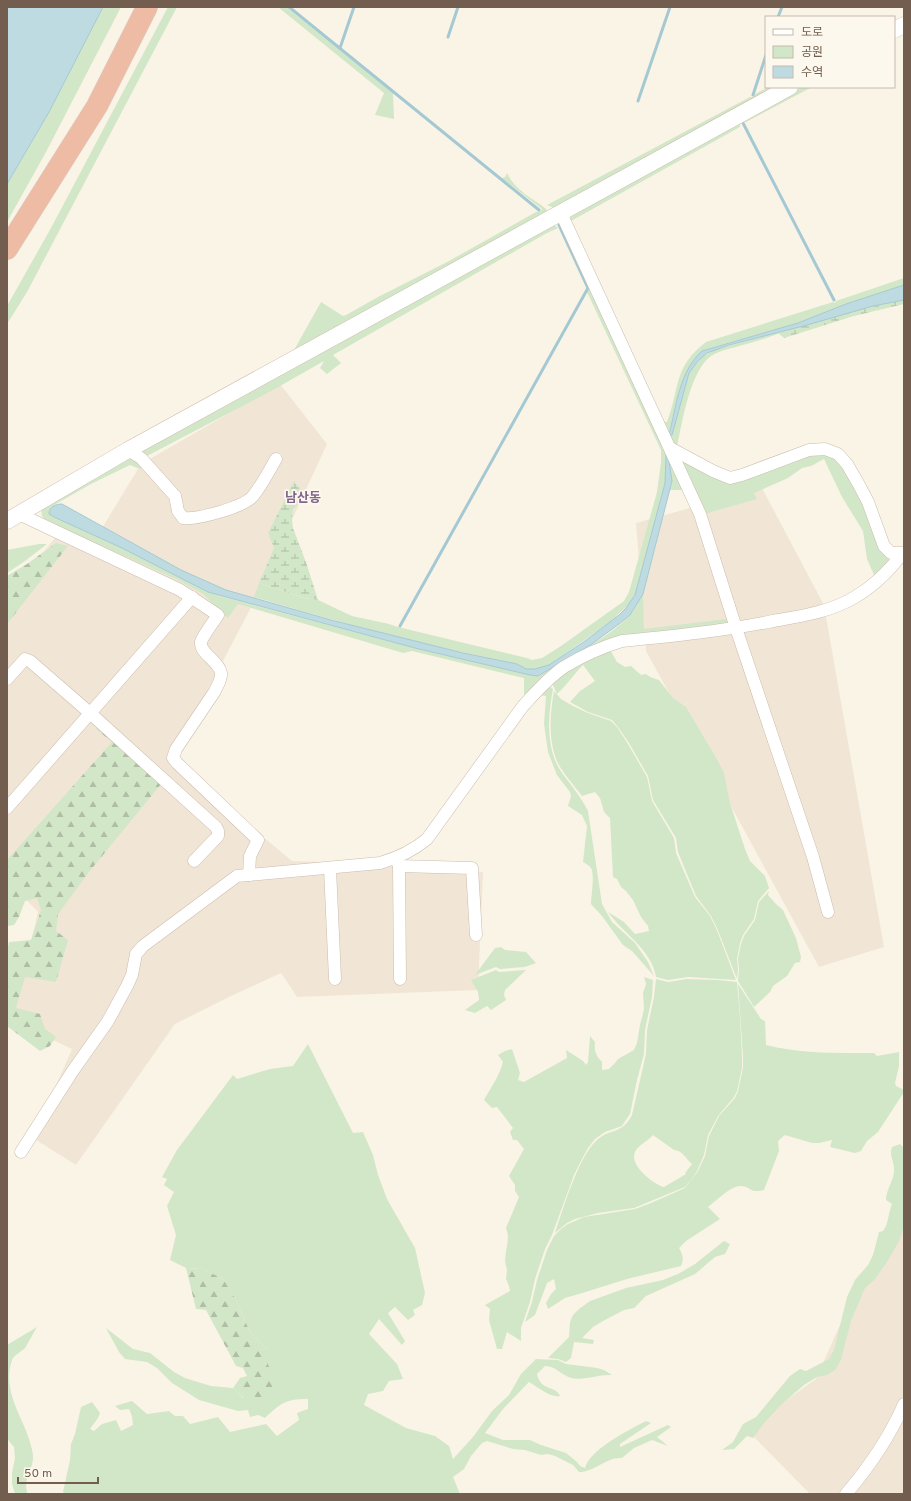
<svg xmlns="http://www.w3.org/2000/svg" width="911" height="1501" viewBox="0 0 911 1501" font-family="Overpass,'Noto Sans KR',sans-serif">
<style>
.residential{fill:#f1e6d6}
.green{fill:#d2e7c7;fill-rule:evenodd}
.forest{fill:url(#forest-firs)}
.wetland{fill:url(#wetland-marsh)}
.water{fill:#bedbe2;stroke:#a5c9d3}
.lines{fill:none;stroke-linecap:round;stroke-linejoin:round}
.stream{stroke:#a5c9d3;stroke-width:3}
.street-casing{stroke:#cbbcae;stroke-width:13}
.secondary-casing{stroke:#cdbdac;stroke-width:17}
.highway-casing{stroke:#d8d2cd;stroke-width:22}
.street{stroke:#fff;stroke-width:12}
.secondary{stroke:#fff;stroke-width:16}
.highway{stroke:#eebca4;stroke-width:21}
.labels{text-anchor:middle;stroke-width:3.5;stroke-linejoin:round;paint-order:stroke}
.quarter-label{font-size:13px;font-weight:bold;fill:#83668d;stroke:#fdf8ed}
</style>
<defs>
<pattern id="forest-firs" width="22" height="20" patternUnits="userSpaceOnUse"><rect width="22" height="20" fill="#d2e7c7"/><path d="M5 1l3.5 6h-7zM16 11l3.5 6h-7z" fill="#afbea4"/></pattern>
<pattern id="wetland-marsh" width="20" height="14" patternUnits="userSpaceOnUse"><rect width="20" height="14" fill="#d2e7c7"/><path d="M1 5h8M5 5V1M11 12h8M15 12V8" fill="none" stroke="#afbea4"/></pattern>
</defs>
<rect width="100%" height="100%" fill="#faf4e7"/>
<g class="residential">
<path d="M280,384l47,60 -71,154 -85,162 121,101 102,3 89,8 -5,118 -181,7 -16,-24 -52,24 -54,27 -99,141 -43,-27 39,-89 -60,-28 26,-109 -31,-32v-282l58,-73 37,3 39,-64z"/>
<path d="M762,488l62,117 60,342 -65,20 -173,-316 -10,-128z"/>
<path d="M904,1211v283h-94l-64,-65 70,-50 22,-50z"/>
</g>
<g class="green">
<path d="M103,7h18l-75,145 -39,70v-38l42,-72z"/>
<path d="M168,7h9l-150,285 -20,32v-18l44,-78z"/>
<path d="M278,7h8l107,86 1,26 -19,-4 9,-22z"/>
<path d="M768,87h12l-226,121 -7,-3 203,-108h3l2,-3z"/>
<path d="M802,87h10l-66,35h-2l-4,2v3l-169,94v-4l3,-5z"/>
<path d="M507,173c7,16 24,25 38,35l3,4 -254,138 27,-48 22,14 3,-1 32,-18 71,-36 87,-49 5,-1 1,-2 -40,-31 3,-1z"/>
<path d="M559,222l127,268h-16l2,-10 -6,-25 -1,27 -30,113 -4,7 -21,20 -61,43 -14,4h-9l-9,-5c-89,-18 -176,-41 -263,-67l5,-14 45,15 14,2 34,16 37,8 9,3 129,31 5,2 10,-2 19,-12 63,-45 5,-9 28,-100 4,-30v-12l-74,-158 2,-4z"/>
<path d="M553,224l5,4 -11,5 -214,122 8,8 -14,11 -7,-6 4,-7 -51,29 -128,67 -3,-4 2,-4z"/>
<path d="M904,278v7l-58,19 -48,19 -91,26c-27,19 -31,55 -38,85l3,1 17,-62 13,-16 12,-7 63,-18 1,2c-11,4 -23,8 -35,11 -10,3 -23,5 -32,11 -21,15 -29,67 -34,91l-7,-4 -10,-22 7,1c13,-34 6,-55 39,-80l127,-40 2,1 1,-2z"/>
<path d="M808,453l25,3 24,31 33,72 -1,4 -16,19 1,-7 -7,-16 -4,-28 -21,-34 -18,-38 -13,7 -9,2 -14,10 -34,15 3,6 -53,15 -22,-50v-3l42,18z"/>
<path d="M127,458l8,1 8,8 -3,2 -10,-4 -39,19 -35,20 -7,7v3l5,3 68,31 86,44 15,5 192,51 115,27 8,1c28,-16 69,-37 91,-60 6,-6 9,-15 14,-22l1,35 82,-10 2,5 -116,17 -88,57v-20l-112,-27 -9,2 -165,-49 -10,14 -25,-24 -25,-14 -132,-59 -4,-5 -1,-8z"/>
<path d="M39,544h8l-22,17 -18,12v-23z"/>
<path d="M609,648l8,14 8,5 6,-1 10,9 5,-1 4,3 9,3 14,18 13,9 32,54 6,12 6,30 15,46 5,12 15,15 4,12 -11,13 -4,18 -11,16 -3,8 -3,16 1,10 -1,10 -20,-51 -6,-12 -15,-20 -18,-44 -2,-14 -23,-38 -5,-24 -19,-33 -11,-16 -6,-7 -24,-8 -18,-10 10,-11 15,-10 -12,-16c-9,9 -16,20 -26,29l-5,-11 11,-12z"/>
<path d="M549,686l4,3c-5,26 -8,60 9,84 9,12 19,24 26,38l14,93 10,18 23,21 13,19 6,14 -22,-25 -9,-6 -21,-29 -11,-12c0,-8 4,-30 0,-36 -2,-3 -5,-4 -8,-6l4,-36 -5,-11 -14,-9 3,-10 -1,-4 -13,-17 -9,-23 -4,-28 2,-28 -7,-1z"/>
<path d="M554,691l7,8 12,7 15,7 23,8 6,6 11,17 19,33 5,24 22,37 2,15 19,44 15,19 6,12 20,52 -48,-3 -20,3 -12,-3c-4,-27 -33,-44 -48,-65l16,10 11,12 14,-3 -1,-5 -7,-9 -8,-17 -7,-9 -5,-4 -4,-8 -4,-2 -3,-59 -6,-6 -4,-14 -5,-6 -13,4c-8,-11 -19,-22 -25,-35 -9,-21 -7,-48 -3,-70z"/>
<path d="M769,891l-1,4 8,9 7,6 13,28 5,19 -1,5 -5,1 -8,13 -14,10 -3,6 -16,15 -16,-26 1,-12 -1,-10 3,-15 3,-8 11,-16 4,-18z"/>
<path d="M501,947l4,3 21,2 10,11 -11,4 -25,2 -4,-2 -21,8 20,-27z"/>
<path d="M496,970l3,2 27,-2 -21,20 -1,5 2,5 -15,10 -4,-4 -12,7 -10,-3 14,-10 -1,-8 -7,-12z"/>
<path d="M644,977l9,3 -1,17 -7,33 -1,24 -7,26 -7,34 -8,12 -17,6 -10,7 -7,9 -7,13 -7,14 -22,60 -7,14 -10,30 -5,23 -9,26v13l-14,-9 -5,17h-5l-8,-29 1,-11 -5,-4 25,-14 -1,-5 -3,-7 1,-10c-6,-13 5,-27 -1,-41l13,-31 -4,-6v-6l-6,-9 15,-27 -7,-9h-4l-3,-8 3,-4 -16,-21 -5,1 -8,-8c7,-13 15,-23 19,-38l-5,-7 7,-4 7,-2 8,24 -2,7 6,2 43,-24 -1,-8 17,11 3,4 2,-3 2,-26 5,6c-1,9 1,14 7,20v8l7,-1 6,-6 3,-4 16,-9 3,-7 3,-18 4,-16 -1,-16 3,-9z"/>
<path d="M656,979l12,3 19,-3 31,1 19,2 3,35 2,39v12l-5,23 -3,6 -16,19 -10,19 -4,20 -7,16 -6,9 -6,7 -51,21 -36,5 -23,6 -8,4 -12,10c8,-24 23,-75 41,-92 13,-13 26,-6 36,-26l14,-61 1,-24 7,-33zM653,1135l21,15c8,0 12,9 18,14l-7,9 1,1 -22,13c-11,-3 -35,-22 -29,-35 3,-7 13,-11 18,-17z"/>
<path d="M738,984l23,35 4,2 1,24c36,9 71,8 108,8l3,3 22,-4v14l-4,17 1,3 8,4v2l-26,40 -11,9 -6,10 -6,2 -25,-6 2,-7 -13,3h-7l-27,-8 -7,6 1,10 -15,39c-15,4 -13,-4 -24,-4 -9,0 -24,15 -32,21l12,12 -34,22 -7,7c4,7 5,11 2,18l-54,13 -48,15 -14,4 -17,11 -2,-6 5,-9 5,-5 -2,-10 -7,4 -12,32 -10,7 7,-20 5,-22 10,-30 7,-14 7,-7 7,-5 16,-7 51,-8 16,-6 34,-15 13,-17 7,-15 4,-20 10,-20 16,-18 3,-7 5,-23v-12z"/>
<path d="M308,1044l45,89 10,-1 10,23 5,20 9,24 28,49 10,45 -3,12 -9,5 2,5 -7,5 -13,-13 -7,6 17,28 -3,4 -23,-26 -10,15 28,30 6,15 -14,2 -6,10 -15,3 -4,11 42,23 29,8 14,10 4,13 20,-22 19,-26 17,-16 12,-21 15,-15 22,1 8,4 31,4 7,2 8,5c-12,-1 -31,6 -41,3 -10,-3 -15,-12 -26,-12l-8,8c4,18 19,11 23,22 -10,2 -22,-9 -31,-14l-26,27 -18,24 18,7h27l11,5 25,8 11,9 3,4 5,2c5,-19 44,-38 61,-47l5,2 -31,21v3l48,-22 3,2 -14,10 11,9 -16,-6 -18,8 -12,10c-16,-1 -27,14 -43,14l-6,-7 -18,-9 -7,-2 -7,1 -16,-5 -12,-1 -26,-8 -5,2 -11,13 -7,13 -11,8 7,17h-395l-2,-2 7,-32 1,-16 4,-10 6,-27 11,-5 8,11 -2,5 -8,11 4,2 8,-7 14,-4 5,11 12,-6 -1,-9 -3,-7 -9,1 -5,-4 17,-5 15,13 22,-3 6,5h8l7,8 28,-7 12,15 36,-8 11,12 22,-16 -2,-7 11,-4v-10c-23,0 -27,4 -43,19l-7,-3 -8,2 -2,-7 -10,1 -39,-11 -27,-17 -15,-15 -10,-6 -22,-3 -6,-7 -13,-24 27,21 17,4 24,19 11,6 26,8 22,2 10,10 24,-36v-13l-17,-17 -15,-34 -12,-19 -20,-10 -17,-1 -16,-8 6,-25 -9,-29 7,-14 -10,-7 3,-6 -5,-2 15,-27 56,-75 4,4 33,-10 23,-3z"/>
<path d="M900,1144l4,4v78l-5,15 -12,21 -12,17 -10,9 -14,33 -10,39 -6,10 -8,5 -10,2 -13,8 -22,19 -17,18 -12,16 -6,-2 -13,13 -12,1 11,-8 10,-18 13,-7 34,-41 10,-7 6,2 23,-12 5,-9 13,-53 8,-17 13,-15 5,-10 6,-23 4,-1c6,-8 5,-18 9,-27l-6,-4c0,-11 9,-21 8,-31 0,-9 -5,-12 -2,-22z"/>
<path d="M724,1241l6,3 -5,10 -10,3 -20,17 -49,22 -12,12 -10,2 -21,11 -10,6 -11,11 12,2 -1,4 -19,-2 -3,16 -5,4 -8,-3 -10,-1 21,-21 1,-15 3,-7 6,-6 11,-8 36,-13 37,-8 15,-6 17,-10z"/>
<path d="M37,1327c-4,7 -8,14 -12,21 -4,4 -11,7 -13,12 -12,35 17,63 21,95 1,10 -6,20 -7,30 0,3 1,6 1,9h-12l-3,-10v-11l3,-15 -1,-11 -6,-7 -1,-9v-86z"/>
</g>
<g class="forest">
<path d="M56,543l12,3 -61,78v-48l20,-12z"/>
<path d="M100,724l62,59 -73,89 -31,42 -2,17 12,9 -12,42 -31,-5 -9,31 24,6 5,15 11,8 -6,9 -10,5 -33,-25v-73l2,-11 22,-2 10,-30 -4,-12 -12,3 -6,16 -5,8 -7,1v-66l105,-118 -16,-13z"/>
<path d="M186,1268l17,1 20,10 12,19 15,34 17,17v13l12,29c-4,5 -6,7 -12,10 -15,6 -24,-3 -34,-13l7,-10 7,-2 -4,-8 -7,-2 -30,-56 -10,-1z"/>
</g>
<g class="wetland">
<path d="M904,300v4l-50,12 -70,22 -7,-6c43,-10 84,-25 127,-32z"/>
<path d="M294,481l8,11 2,6 -11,11 -1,10 1,9 14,37 11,35 -14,-2 -45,-15 15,-35 -6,-15z"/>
</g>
<g class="water">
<path d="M7,7h96l-54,105 -42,72z"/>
<path d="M904,285v15l-31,6 -66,19 -78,20 -22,8 -9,8 -9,12 -17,62h-3c7,-28 10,-63 33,-84l96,-28 48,-19z"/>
<path d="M666,455h2l4,26 -29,113 -13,21 -11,9 -27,20 -54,32 -8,-1 -115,-27 -207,-56 -86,-44 -68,-31 -5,-3c0,-7 7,-10 13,-10l119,66 45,20 105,30 132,33 54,11 9,5h9l14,-4 36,-24 34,-26 7,-7 9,-13 30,-112z"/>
</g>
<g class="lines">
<g class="stream">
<path d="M289,7l250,203"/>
<path d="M778,17l4,-10"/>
<path d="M448,37l10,-30"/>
<path d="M340,48l14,-41"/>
<path d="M753,95l13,-40"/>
<path d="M638,101l32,-94"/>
<path d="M743,123l91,177"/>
<path d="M400,626l188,-338 -29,-63"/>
</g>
<g class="street-casing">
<g id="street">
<path d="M561,213l139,301 36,114 77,229 15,55"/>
<path d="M670,448l43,23 17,7 12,-3 67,-25 16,-1 13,5 9,10 11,19 10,19 16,44 7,7h13"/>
<path d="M128,450l13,8 34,38 3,15 5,7c14,2 61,-11 70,-22 9,-11 16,-25 23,-37"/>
<path d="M19,514l161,76 38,25c-4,6 -16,22 -17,27 -2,11 18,19 20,31 1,6 -4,13 -6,18l-39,58 -3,9 4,5 81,77 -8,16 -1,19"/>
<path d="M7,679l18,-20 5,2 60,52 126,114 2,4v5l-24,25"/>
<path d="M7,808l185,-211"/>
<path d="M396,859l3,7 1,113"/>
<path d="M399,866l73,2 4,67"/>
<path d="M330,868l5,111"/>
<path d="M21,1152l51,-80 36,-51 19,-35 5,-11 4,-21 7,-8 94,-70 143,-13c17,-5 34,-13 47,-24l96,-133c13,-14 26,-29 41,-39 18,-11 38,-20 58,-26 51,-5 101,-10 151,-20 29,-5 57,-9 82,-24 19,-11 34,-26 47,-43"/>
<path d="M846,1494c23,-27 44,-58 58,-90"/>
</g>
</g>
<g class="secondary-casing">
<g id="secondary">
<path d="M894,30l10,-5"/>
<path d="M7,521l121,-71 662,-363"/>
</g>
</g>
<g class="highway-casing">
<path id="highway" d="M7,249l90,-143 50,-99"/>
</g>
<use href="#street" class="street"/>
<use href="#secondary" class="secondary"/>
<use href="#highway" class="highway"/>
</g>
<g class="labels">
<g class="quarter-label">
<text x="303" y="502">남산동</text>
</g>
</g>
<rect width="911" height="1501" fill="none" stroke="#725d4e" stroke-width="16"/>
<rect x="765" y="16" width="130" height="72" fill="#fdf8ed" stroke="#c5baad"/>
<rect x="773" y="29" width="20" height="6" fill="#ffffff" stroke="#c5baad"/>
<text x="801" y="36" font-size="12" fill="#725d4e">도로</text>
<rect x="773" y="46" width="20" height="12" fill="#d2e7c7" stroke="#c5baad"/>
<text x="801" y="56" font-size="12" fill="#725d4e">공원</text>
<rect x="773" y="66" width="20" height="12" fill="#bedbe2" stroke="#c5baad"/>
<text x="801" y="76" font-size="12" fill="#725d4e">수역</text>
<path d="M18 1477v6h80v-6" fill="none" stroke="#725d4e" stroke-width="2"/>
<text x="24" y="1477" font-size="12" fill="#725d4e" stroke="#fdf8ed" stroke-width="3" paint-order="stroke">50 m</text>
</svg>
